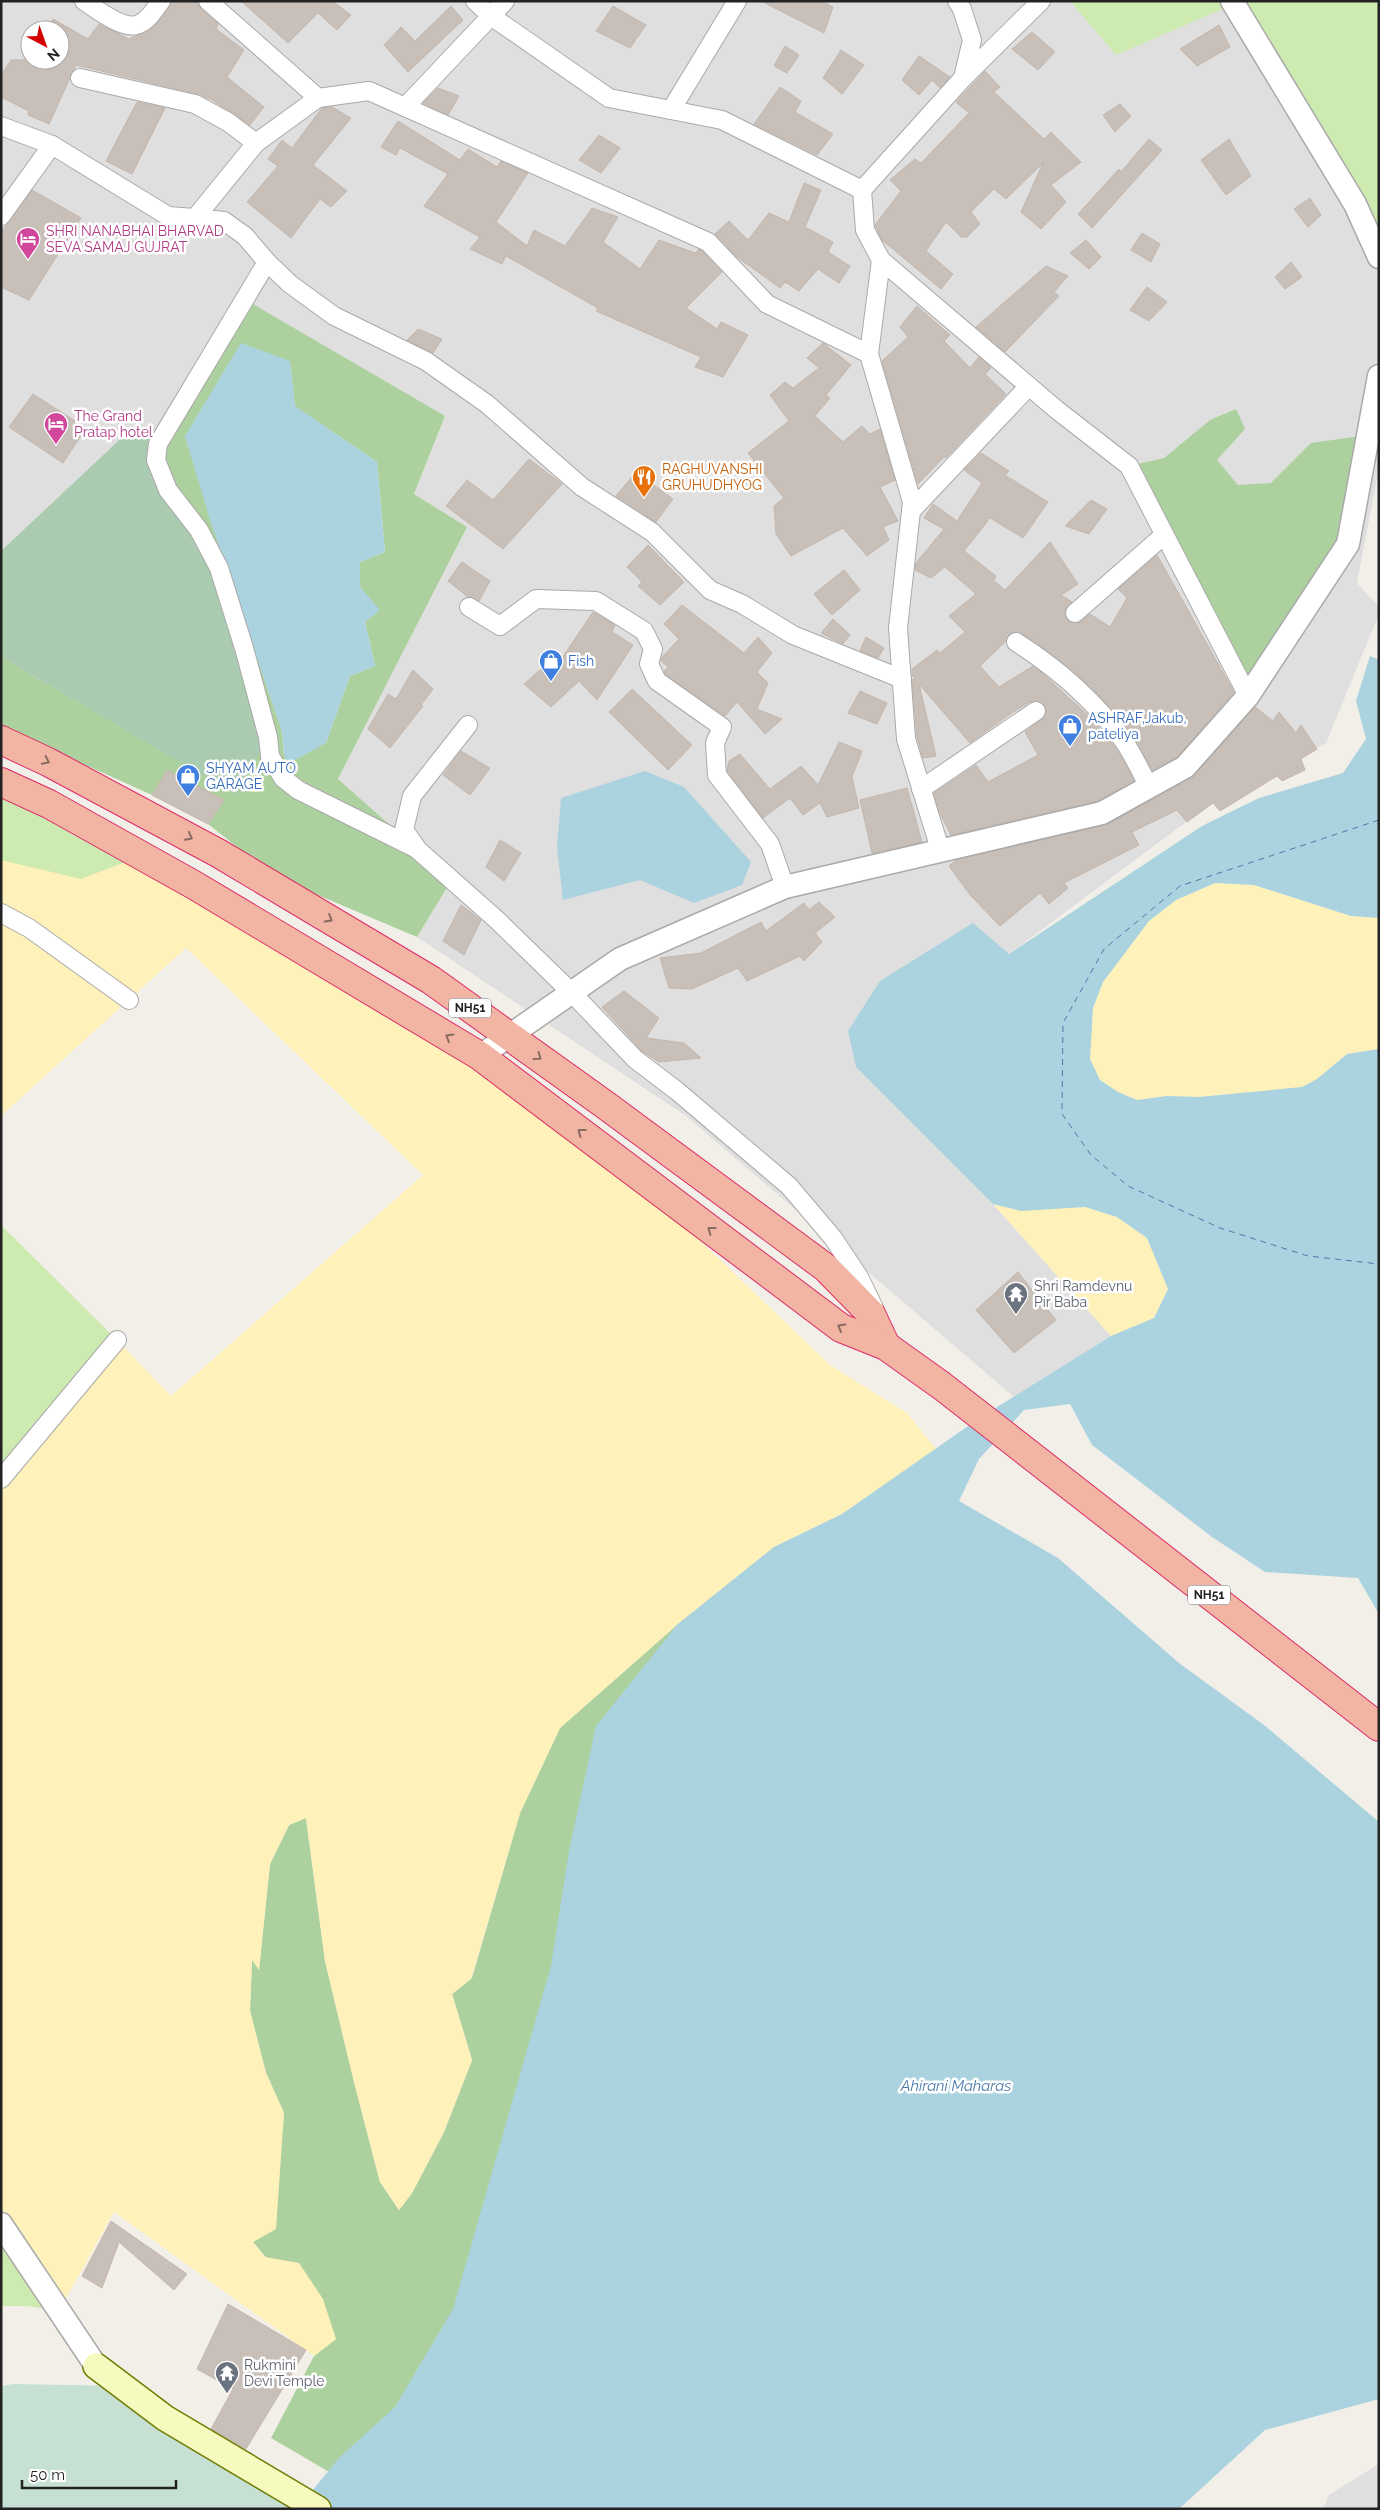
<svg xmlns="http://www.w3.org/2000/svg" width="1380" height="2510" viewBox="0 0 1380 2510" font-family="Raleway,sans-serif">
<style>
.residential{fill:#e0dfdf;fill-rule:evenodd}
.grass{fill:#cdebb0}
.forest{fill:#add19e}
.wetland{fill:#c6e0d4}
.sand{fill:#fff1ba}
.cemetery{fill:#aacbaf}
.water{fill:#aad3df}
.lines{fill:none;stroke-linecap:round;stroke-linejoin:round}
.ferry{stroke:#4a7aab;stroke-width:1;stroke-dasharray:6 5;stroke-linecap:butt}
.building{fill:#c7bfb8;stroke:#c4b6ab}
.minor-casing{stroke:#a9a9a9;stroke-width:20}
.tertiary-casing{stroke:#a9a9a9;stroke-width:25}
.secondary-casing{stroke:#707d05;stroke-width:28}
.trunk-casing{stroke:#dc2a67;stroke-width:30}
.minor{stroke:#fff;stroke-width:18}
.tertiary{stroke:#fff;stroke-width:22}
.secondary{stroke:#f7fabf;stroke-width:25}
.trunk{stroke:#f2b4a3;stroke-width:28}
.oneway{stroke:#8a6b62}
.labels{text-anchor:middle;stroke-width:5;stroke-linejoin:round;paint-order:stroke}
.shield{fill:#fff;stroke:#646464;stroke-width:1}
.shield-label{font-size:12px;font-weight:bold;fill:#222}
.hotel-label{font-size:14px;fill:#b23c85;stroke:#fff;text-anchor:start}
.food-label{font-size:14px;fill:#c56008;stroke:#fff;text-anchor:start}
.shop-label{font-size:14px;fill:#366cbe;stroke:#fff;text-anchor:start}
.worship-label{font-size:14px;fill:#5b616d;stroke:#fff;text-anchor:start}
.water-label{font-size:15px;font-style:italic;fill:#4a7aab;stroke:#fff}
</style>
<rect width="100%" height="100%" fill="#f2efe9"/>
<g class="residential">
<path d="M1,1h1069l46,54 116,-54 147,210v257l-22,115 22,24v7l-53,129 -117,62 -200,149 -36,-30 -93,57 -24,86 137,137 118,132 -97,61 -328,-281 -269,-179 31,-51 -110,-107 129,-252 -53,-33 31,-77 -287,27 -25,-17 -132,124zM30,30h30v30h-30z"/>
<path d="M1379,2464v45h-56l6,-14z"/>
</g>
<g class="grass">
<path d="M1070,1h309v256l-145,-253 -118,51z"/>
<path d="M1,782l141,74 -61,23 -80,-14z"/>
<path d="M1,1225l116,115 -116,139z"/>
<path d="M1,2224l58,87 -32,-5h-26z"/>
</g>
<g class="forest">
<path d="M244,299l201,117 -31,78 53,33 -129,252 80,71 30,36 -31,51 -142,-60 -67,-53 16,-24 -57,-30 -15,25 -151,-68v-70l235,137 6,-151 12,5 28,83 2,24 42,-12 24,-67 25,-10 -10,-44 14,-12 -19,-23v-25l25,-10 -8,-90 -82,-56 -5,-45 -105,75 39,124 -68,-100z"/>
<path d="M1236,409l9,20 -28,31 21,25 33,-2 40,-40 57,-8 -20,109 -100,152 -119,-230 35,-8 46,-38z"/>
<path d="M774,1547l-397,953 -106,-62 43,-82 22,-17 -83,-97 26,-75 5,-54 -18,-40 -16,-62 2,-52 7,10 11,-105 19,-39 17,-7 19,143 29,121 26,100 19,28 13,-17 32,-61 28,-72 -20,-66 20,-16 48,-165 40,-85 118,-104z"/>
</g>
<path class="wetland" d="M13,2384l109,2 177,123h-298v-123z"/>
<g class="sand">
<path d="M142,856l338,200 164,131 186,178 77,48 29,36 -94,65 -68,33 -96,77 -118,104 -40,85 -49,166 -19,15 20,66 -28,72 -32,61 -13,17 -19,-28 -26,-100 -29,-121 -19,-143 -17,7 -19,39 -11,106 -7,-10 -2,51 16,62 18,40 -8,116 -23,13 12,15 34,6 24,36 13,40 -22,17 -200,-144 -55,99 -58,-90v-742l116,-139 54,56 252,-221 -237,-227 -185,168v-256l80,19z"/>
<path d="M1216,883l38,2 97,31 28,2v131l-32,5 -30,25 -15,8 -27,3 -76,7 -32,-1 -30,4 -19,-8 -18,-12 -10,-21v-21l3,-30 10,-26 46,-61 27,-21z"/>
<path d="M993,1204l23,6 69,-3 32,10 30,21 21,51 -14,29 -43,18z"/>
</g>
<path class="cemetery" d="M133,427l25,17 10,51 41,72 59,170 -32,58 -235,-138v-106z"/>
<g class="water">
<path d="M241,343l49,18 5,45 82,56 8,90 -25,10v25l20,23 -15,12 10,44 -25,10 -24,67 -38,21 -4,-9 -2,-24 -71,-208 -26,-87z"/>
<path d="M1370,656l9,4v258l-28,-2 -97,-31 -39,-2 -39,17 -27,21 -46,61 -10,26 -3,51 10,21 18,12 19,8 30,-4 32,1 103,-10 15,-8 30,-25 32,-5v565l-21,-36 -93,-6 -53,-35 -120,-92 -22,-41 -46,6 -45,49 -20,42 99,57 121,105 85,62 115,97v577l-114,31 -86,79h-882l43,-52 55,-50 58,-98 98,-343 18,-115 27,-125 82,-102 96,-77 68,-33 139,-97 130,-81 43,-18 14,-29 -21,-51 -30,-21 -32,-10 -64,4 -28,-7 -137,-137 -8,-36 32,-50 93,-58 36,31 193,-128 57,-28 84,-25 23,-34 -10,-38z"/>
<path d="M645,771l39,16 67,75 -9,23 -48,18 -54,-23 -77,20 -6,-53 4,-49z"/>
</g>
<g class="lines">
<path class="ferry" d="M1379,820l-199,66 -76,63 -41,74 -1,91 29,41 37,31 92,42 88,28 71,8"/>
</g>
<g class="building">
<path d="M173,1h25l3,8 17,15 -2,5 28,21 -17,27 37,30 -14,18 -38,-25 -14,-6 -122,-29 -27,59 -21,-9 1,-4 -28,-14v-22l10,-15h49v-30h-12l5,-11 35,20 11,-15 30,15 25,-12z"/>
<path d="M241,1h91l19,14 -14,15 -19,-17 -30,30z"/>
<path d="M761,1h61l11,6 -9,26z"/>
<path d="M451,6l12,14 -55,52 -24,-27 17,-18 14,14z"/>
<path d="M613,6l33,19 -16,23 -34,-17z"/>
<path d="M1219,25l11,22 -33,19 -17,-17z"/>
<path d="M1032,32l23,20 -17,18 -26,-21z"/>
<path d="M785,46l14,9 -12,18 -13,-7z"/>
<path d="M841,50l23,15 -22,29 -19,-16z"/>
<path d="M919,56l31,21 -10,11 -8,-8 -13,15 -17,-15z"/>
<path d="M985,71l15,16 -6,5 50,47 7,-7 30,30 -30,23 15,17 -25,27 -20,-17 22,-49 -37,36 -12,-10 -23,23 9,12 -13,13h-6l-15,-15 -20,29 27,23 -12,15 -59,-49 -7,-15 26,-34 -11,-11 25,-21 6,4 48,-50 -13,-11z"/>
<path d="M780,87l21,14 -6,11 38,22 -16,21 -63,-31z"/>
<path d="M438,88l21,8 -11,19 -25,-12z"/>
<path d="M137,102l28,6 -33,66 -26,-13z"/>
<path d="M1120,104l11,12 -16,16 -12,-17z"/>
<path d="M332,107l19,11 -38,47 34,26 -16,16 -11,-8 -29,39 -44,-36 31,-36 -10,-7 14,-19 10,8 30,-40z"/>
<path d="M398,121l62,39 8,-11 29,18 4,-6 27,12 -32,49 31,24 7,-16 31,16 27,-38 26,9 -15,25 37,27 19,-29 36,13 4,-4 3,2 20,21 -36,36 31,21 4,-7 27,13 -25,42 -28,-10 6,-10 -105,-46 2,-3 -92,-52 -4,8 -32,-15 10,-12 -56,-31 24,-32 -48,-26 -4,7 -15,-8z"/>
<path d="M599,135l21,13 -19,25 -22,-13z"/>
<path d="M1149,139l13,11 -70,78 -14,-14 41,-45 2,3z"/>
<path d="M1229,139l22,37 -25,19 -25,-35z"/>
<path d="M804,183l17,7 -16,37 28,15 -5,10 22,14 -11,17 -21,-14 -19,22 -14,-9 -5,6 -43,-31 -22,-23 14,-13 19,19 21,-27 20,9z"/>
<path d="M32,190l49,28 -52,82 -28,-13v-55z"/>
<path d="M1310,198l11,17 -13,12 -14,-18z"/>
<path d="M1142,233l18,11 -9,18 -20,-12z"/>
<path d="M1086,240l15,17 -12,12 -19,-16z"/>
<path d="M1291,262l11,15 -17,12 -10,-12z"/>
<path d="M1046,266l22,10 -14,16 5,4 -54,56 -29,-25z"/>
<path d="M1147,287l20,15 -18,19 -19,-11z"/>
<path d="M917,306l33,29 -6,6 26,27 9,-11 12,11 -6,6 21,20 -60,64 -2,-1 -26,27 -36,-123 26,-24 -8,-10z"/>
<path d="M418,329l24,10 -9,14 -26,-13z"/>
<path d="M823,343l28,22 -25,30 4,3 -15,18 28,26 19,-16 8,8 10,-5 15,51 -15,7 18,34 -15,6 6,13 -22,16 -24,-28 -52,28 -15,-22 -2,-28 10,-8 -36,-45 41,-32 -19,-26 15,-13 8,6 26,-20 -12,-10z"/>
<path d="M33,394l53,34 -23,35 -54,-36z"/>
<path d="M981,453l28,18 -4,4 43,27 -25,36 -33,-20 -26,33 32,25 -2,5 11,9 45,-48 28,42 -17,11 11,7 -7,8 2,10 11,3 12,-9 20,13 17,-29 -9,-9 39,-34 77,137 -57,65 -25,13 -21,-36 -36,-43 -58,-48 -16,-10h-10l-6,9 -25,24 19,21 34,-21 7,5 52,48 26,32 16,29 -37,21 -146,34 -12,-24 -5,-18 42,-28 12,17 50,-27 -13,-23 17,-13 5,-8 -6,-9h-11l-17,10 -43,31 -51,-59 17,72 -13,2 -6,-21 -5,-57 3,-1 -3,-4v-6l25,-19 3,3 25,-21 -16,-16 27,-22 -31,-27 -14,11 -16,-8 1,-7 28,-34 -20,-11 9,-14 24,17 25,-38 -18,-13z"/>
<path d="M529,459l33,25 -59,65 -57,-43 21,-26 26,20z"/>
<path d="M636,472l37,27 -17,23 -40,-26z"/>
<path d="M1091,500l16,9 -18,25 -24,-8z"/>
<path d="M648,545l36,37 -24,23 -22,-19 4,-4 -15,-15z"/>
<path d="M462,562l28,19 -11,20 -11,-4 -20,-16z"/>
<path d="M844,570l16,20 -28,25 -18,-21z"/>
<path d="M682,605l62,48 14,-16 14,16 -15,19 11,11 -11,26 25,10 -17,15 -28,-32 -12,14 -60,-42 -1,-3 4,-4 -7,-6 1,-4 17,-18 -15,-15z"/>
<path d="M593,612l22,13 -3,7 21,13 -36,55 -18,-19 -28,26 -27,-23 32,-28 4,5z"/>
<path d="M833,619l17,16 -7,9 -22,-11z"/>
<path d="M866,637l18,11 -6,10 -18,-7z"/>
<path d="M413,670l20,19 -12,16 2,1 -33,42 -22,-19 20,-35 8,5z"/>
<path d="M632,689l60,56 -24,25 -59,-58z"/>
<path d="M860,691l27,12 -10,21 -29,-11z"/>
<path d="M1255,707l18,14 6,-9 17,21 5,-8 16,24 -16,10 4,11 -23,11 -5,-5 -57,35 -7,-8 -26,19 -10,-12 -45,22 7,13 -75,38 4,5 -19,16 -9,-11 -40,33 -29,-30 -22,-30 7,-6 152,-36 84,-46z"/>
<path d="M839,742l23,9 -10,26 7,31 -32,9 -7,-14 -17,12 -13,-17 -27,20 -36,-47 2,-10 11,-7 30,35 31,-23 17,19z"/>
<path d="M461,751l29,17 -20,27 -27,-20z"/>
<path d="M167,770l57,30 -16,24 -56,-29z"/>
<path d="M907,788l15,54 -50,11 -12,-53z"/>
<path d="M500,840l21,13 -17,28 -18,-14z"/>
<path d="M819,902l16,15 -20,16 7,9 -18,19 -4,-5 -53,25 -9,-13 -46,21 -23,-1 -9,-30 41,-5 60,-31 5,9 38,-28 5,7z"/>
<path d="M461,905l20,15 -17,35 -21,-14z"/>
<path d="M624,991l35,27 -13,20 38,5 17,15 -42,4 -17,-11 -40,-44z"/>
<path d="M1018,1272l38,48 -42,33 -38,-43z"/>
<path d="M111,2221l76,53 -13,16 -55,-48 -17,46 -20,-12z"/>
<path d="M228,2304l78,46 -60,99 -35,-20 22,-40 -36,-20z"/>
</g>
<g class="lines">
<g class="minor-casing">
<g id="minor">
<path d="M84,1c12,8 38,28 52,24 11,-2 19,-16 25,-24"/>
<path d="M505,1l-14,15 118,82 113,22 140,70 3,40 16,30 -12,94"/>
<path d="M80,78l115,26 33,18 28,21"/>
<path d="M963,78l78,-77"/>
<path d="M318,98l51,-7 36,16 86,-91 -16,-15"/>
<path d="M405,107l303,135 59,62 102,50 43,148 -14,126 8,111 34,110"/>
<path d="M671,110l66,-109"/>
<path d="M1,126l51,19"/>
<path d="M862,190l101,-112 9,-38 -10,-31 -5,-8"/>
<path d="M1,216l51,-71 116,71 27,2 61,-75 62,-45 -110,-97"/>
<path d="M195,218l29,3 21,15 22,26 23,22 44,32 92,45 61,43 95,83 70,45 58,58 32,14 51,31 109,44"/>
<path d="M881,260l176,150 72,56 119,230"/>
<path d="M267,262l-109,182 -2,16 12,30 31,40 20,38 25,80 24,89 2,19 13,22 15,12 117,58"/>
<path d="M911,511l118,-125"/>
<path d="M469,607l31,19 36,-27 60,2 48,30 9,18 -4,15 8,17 65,46 -7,16 2,32 53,69 15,43"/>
<path d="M1075,613l89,-78"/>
<path d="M1016,642c41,26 78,58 107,98 10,14 18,32 26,47"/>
<path d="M468,725l-56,71 -8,34 14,20 79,70 75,73 63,66 42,32 112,95 44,52 26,39 15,31"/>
<path d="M921,789l115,-78"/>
<path d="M1,913l28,15 100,72"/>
<path d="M1,1479l116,-139"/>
</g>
</g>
<g class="tertiary-casing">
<g id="tertiary">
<path d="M1232,1l123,203 24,53"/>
<path d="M480,1056l140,-97 165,-72 317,-74 83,-46 63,-71 100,-152 31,-168"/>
<path d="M1,2224l95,142"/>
</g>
</g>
<g class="secondary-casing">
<path id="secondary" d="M96,2366l69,52 153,91"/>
</g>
<g class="trunk-casing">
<g id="trunk">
<path d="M1,740l47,22 170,91 213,127 173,124 222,164 45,46 15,32"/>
<path d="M1,782l48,22 145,81 286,171 361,272 45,18 56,40 437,341"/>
</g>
</g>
<use href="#minor" class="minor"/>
<use href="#tertiary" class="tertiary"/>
<use href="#secondary" class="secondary"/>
<use href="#trunk" class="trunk"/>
</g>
<defs><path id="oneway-chevron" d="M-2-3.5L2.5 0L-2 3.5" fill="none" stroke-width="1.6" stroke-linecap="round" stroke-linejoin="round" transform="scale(1.25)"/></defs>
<g class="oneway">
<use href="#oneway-chevron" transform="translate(46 761) rotate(26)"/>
<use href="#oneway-chevron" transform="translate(189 837) rotate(28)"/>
<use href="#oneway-chevron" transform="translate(329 919) rotate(31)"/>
<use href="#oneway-chevron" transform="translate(449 1037) rotate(-149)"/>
<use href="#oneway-chevron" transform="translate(538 1057) rotate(36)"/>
<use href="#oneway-chevron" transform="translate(581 1132) rotate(-143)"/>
<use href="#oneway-chevron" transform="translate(711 1230) rotate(-143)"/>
<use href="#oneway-chevron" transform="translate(841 1327) rotate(-150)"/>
</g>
<defs>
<g id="hotel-pin" transform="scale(1.25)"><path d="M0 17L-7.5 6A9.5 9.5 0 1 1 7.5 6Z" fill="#d1479c" stroke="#fff"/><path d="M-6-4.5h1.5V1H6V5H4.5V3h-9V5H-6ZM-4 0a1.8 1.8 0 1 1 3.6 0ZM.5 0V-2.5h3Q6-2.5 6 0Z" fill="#fff"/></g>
<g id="restaurant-pin" transform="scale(1.25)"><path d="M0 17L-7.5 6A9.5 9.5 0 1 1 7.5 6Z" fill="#e8710a" stroke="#fff"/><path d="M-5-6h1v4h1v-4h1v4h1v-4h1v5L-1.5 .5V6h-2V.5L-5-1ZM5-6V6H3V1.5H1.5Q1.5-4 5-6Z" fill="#fff"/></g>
<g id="shop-pin" transform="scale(1.25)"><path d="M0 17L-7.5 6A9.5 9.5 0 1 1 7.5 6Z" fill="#3f7fe0" stroke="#fff"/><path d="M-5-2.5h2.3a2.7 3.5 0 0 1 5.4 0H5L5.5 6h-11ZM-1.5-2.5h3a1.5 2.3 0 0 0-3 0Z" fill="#fff"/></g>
<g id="temple-pin" transform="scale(1.25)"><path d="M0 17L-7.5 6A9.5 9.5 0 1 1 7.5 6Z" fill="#6b7280" stroke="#fff"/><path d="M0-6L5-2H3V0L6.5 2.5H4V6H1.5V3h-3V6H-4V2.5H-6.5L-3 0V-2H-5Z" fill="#fff"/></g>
</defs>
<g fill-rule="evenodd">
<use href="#hotel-pin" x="28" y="239"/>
<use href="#hotel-pin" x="56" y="424"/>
<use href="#restaurant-pin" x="644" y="477"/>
<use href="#shop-pin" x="551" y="661"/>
<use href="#shop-pin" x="1070" y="726"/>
<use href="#shop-pin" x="188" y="776"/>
<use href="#temple-pin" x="1016" y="1294"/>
<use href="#temple-pin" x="227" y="2373"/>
</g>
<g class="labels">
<g class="shield">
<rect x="449" y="998.5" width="42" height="19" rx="4"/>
<rect x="1188" y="1585.5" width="42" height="19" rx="4"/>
</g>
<g class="shield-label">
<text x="470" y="1012">NH51</text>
<text x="1209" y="1599">NH51</text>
</g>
<g class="hotel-label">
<text x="46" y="236">SHRI NANABHAI BHARVAD<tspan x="46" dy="16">SEVA SAMAJ GUJRAT</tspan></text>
<text x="74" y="421">The Grand<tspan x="74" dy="16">Pratap hotel</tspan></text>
</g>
<g class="food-label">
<text x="662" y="474">RAGHUVANSHI<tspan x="662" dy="16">GRUHUDHYOG</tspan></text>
</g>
<g class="shop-label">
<text x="568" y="666">Fish</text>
<text x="1088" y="723">ASHRAF,Jakub,<tspan x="1088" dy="16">pateliya</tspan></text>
<text x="206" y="773">SHYAM AUTO<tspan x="206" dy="16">GARAGE</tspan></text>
</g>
<g class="worship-label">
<text x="1034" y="1291">Shri Ramdevnu<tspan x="1034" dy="16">Pir Baba</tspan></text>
<text x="244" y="2370">Rukmini<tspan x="244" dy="16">Devi Temple</tspan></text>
</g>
<g class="water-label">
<text x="956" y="2091">Ahirani Maharas</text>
</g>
</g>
<rect width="1380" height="2510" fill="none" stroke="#222222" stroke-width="5"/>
<g transform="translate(45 45) rotate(139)"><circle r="24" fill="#ffffff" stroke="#a7a7a7"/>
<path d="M0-4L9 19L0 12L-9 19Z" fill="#d40000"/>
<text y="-8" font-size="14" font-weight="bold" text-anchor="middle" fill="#222222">N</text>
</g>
<path d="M22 2480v8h154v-8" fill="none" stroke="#222222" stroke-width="2.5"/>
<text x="30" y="2480" font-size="15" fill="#222222" stroke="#ffffff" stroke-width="4" paint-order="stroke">50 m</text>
</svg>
